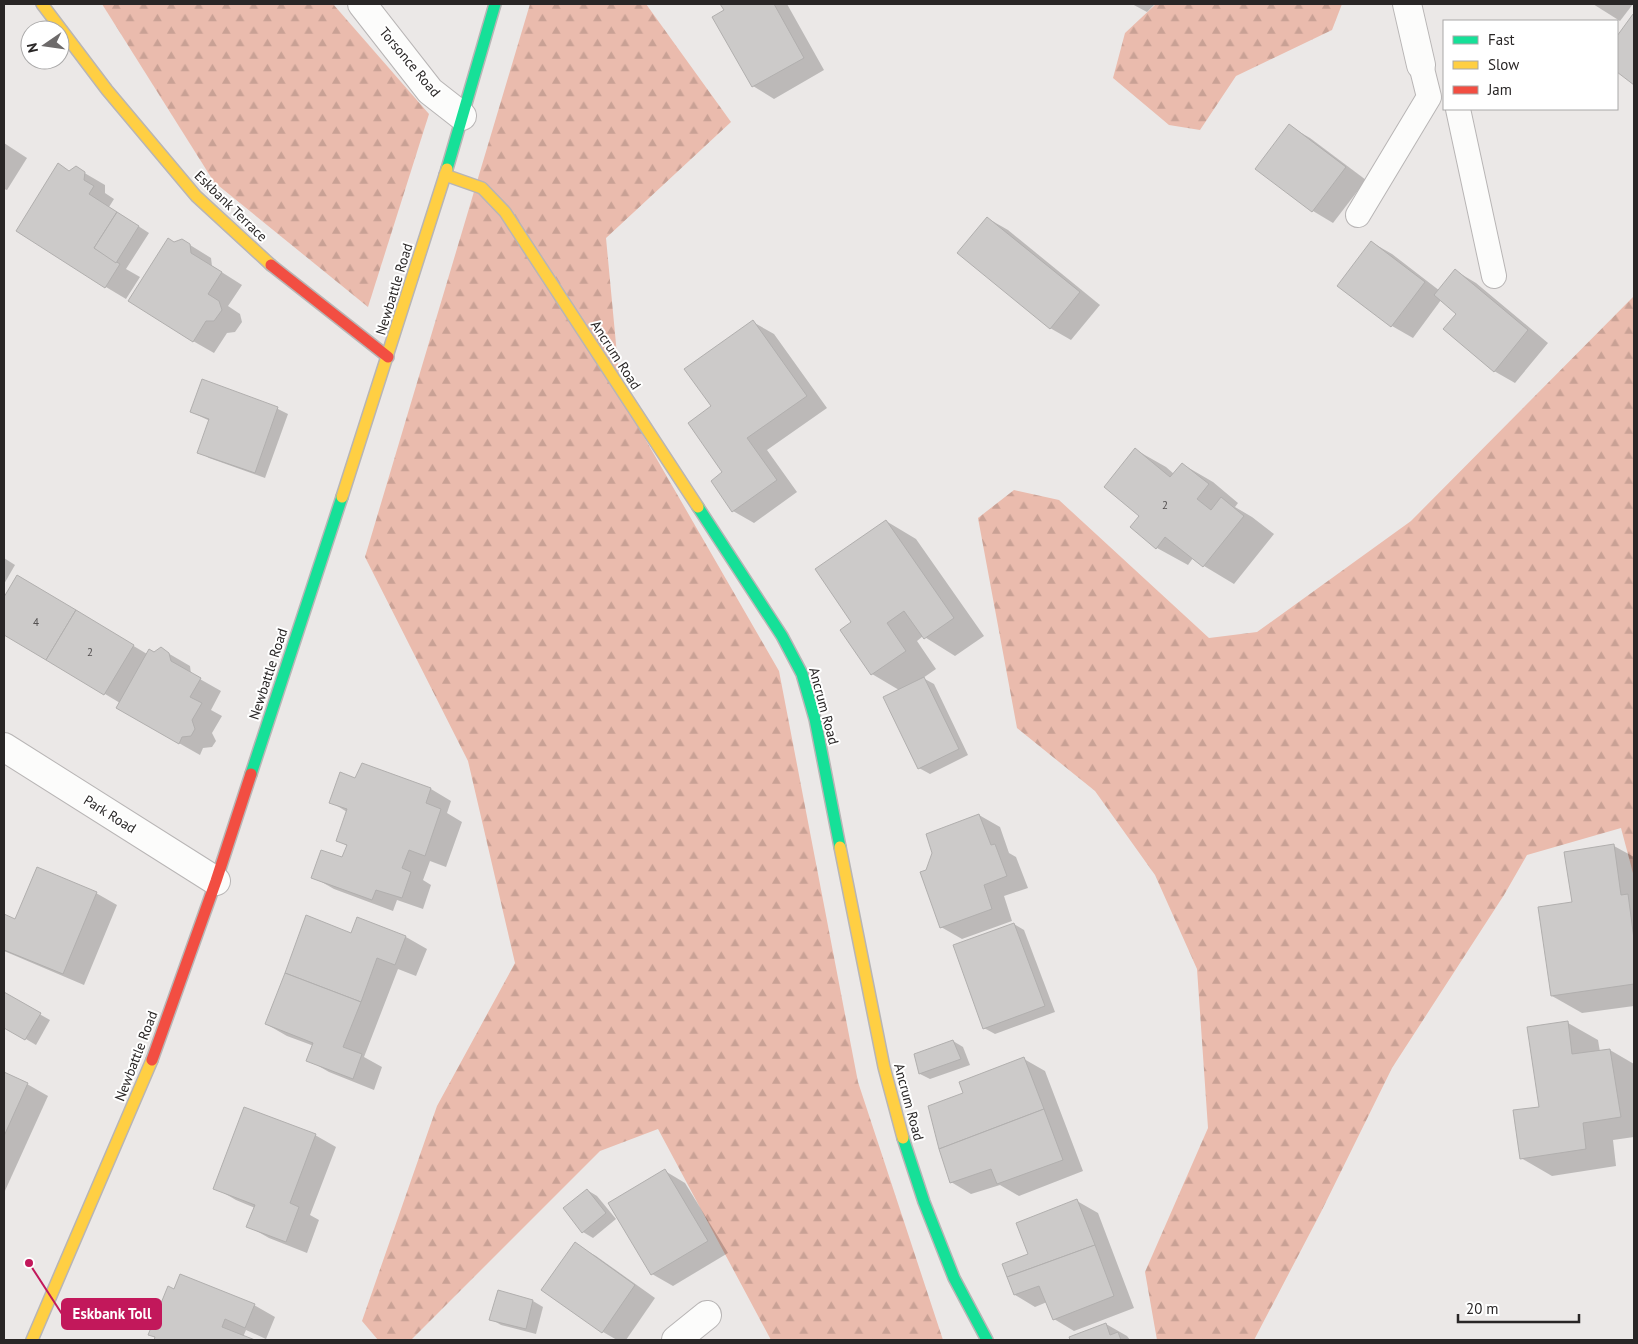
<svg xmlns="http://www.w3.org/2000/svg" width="1638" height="1344" viewBox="0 0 1638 1344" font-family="'PT Sans',sans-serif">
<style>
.forest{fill:url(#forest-firs)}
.shadow{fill:#0003}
.building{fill:#cccac9;stroke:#b1afae}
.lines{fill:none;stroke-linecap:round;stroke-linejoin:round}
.lane-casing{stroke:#b8b5b5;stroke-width:26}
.street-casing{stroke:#b8b5b5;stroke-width:30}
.fast-casing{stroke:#b8b5b5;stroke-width:14}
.slow-casing{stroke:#b8b5b5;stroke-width:14}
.jam-casing{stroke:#b8b5b5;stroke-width:14}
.lane{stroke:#fcfcfb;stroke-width:24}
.street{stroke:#fcfcfb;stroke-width:28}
.fast{stroke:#16e098;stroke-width:11}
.slow{stroke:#ffcf43;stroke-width:11}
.jam{stroke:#f24e42;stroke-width:11}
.labels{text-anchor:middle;stroke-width:4;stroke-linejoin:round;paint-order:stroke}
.number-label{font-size:11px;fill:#524f4f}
.street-label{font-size:14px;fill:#292626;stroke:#fff}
.leader{fill:none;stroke:#c2185b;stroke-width:2}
.callout-dot{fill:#c2185b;stroke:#fff;stroke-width:2}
.callout{fill:#c2185b;stroke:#c2185b;stroke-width:2}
.callout-label{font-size:15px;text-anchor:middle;font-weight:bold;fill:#fff}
</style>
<defs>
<pattern id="forest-firs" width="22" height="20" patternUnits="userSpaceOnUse" patternTransform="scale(1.25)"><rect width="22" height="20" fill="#eabbad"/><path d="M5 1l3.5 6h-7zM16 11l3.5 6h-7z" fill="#c9a195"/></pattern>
</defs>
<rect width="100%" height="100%" fill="#ebe8e7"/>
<g class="forest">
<path d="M102,4h231l96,110 -61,193 -154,-125z"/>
<path d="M530,4h116l85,118 -125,116 15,159 158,274 79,411 85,258h-172l-113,-211 -58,22 -189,189h-33l-16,-19 75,-215 78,-143 -47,-202 -103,-204z"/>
<path d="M1156,4h186l-10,26 -96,46 -36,54 -31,-5 -56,-47 12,-45z"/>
<path d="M1634,296v581l-13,-49 -94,27 -23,40 -112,173 -71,144 -67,128h-97l-12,-68 63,-144 -11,-159 -42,-94 -60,-84 -78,-63 -39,-210 36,-28 45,10 150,138 48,-6 154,-111z"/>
</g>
<g class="shadow">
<path d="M722,4h65l37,66 -50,29 -21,-13 -39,-69 11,-7z"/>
<path d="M1132,4h23l-8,8z"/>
<path d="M1593,4h40l-13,17z"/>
<path d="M1634,16v68l-17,-13v-32z"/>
<path d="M1289,126l21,12 56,42 -33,43 -20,-12 -56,-42z"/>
<path d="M4,143l23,15 -20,32 -3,-1z"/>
<path d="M76,168l29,17v8l9,6 -5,8 40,26 -23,36 14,8 -14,22 -20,-12 -36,-115z"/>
<path d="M987,218l21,12 92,75 -29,35 -21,-12z"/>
<path d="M182,240l29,18 1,8 30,19 -14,21 12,8 2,8 -7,10 -8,1 -13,20 -21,-12 -19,-98z"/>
<path d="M1371,242l21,12 48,37 16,-20 20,12 72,60 -33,40 -21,-12 -36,-57 -17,-14 -28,38 -21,-12 -54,-40z"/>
<path d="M753,322l21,12 53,74 -60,42 30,42 -43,31 -21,-12 -9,-39 -12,-65z"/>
<path d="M203,381l75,28 10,5 -23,64 -56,-20 -10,-6 11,-31 -19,-9z"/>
<path d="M1136,450l30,17 8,7 8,-10 31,18 25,21 -3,4 17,10 22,17 -40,50 -30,-18 -11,-8 -5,7 -31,-17 -25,-21 9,-11z"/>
<path d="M886,521l30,18 68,97 -29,20 -32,-20 -6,5 19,28 -13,9 11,6 34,71 -38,19 -11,-6 -20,-78 -27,-16 -30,-43 11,-8z"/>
<path d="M4,558l11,7 -11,19z"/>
<path d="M17,576l130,78 8,-1 6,-4 29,17 1,8 30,17 -10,19 11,6 -10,17 4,8 -4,6 -9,1 -3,7 -83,-47 3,-5 -116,-70v-34z"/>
<path d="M356,780l75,9 20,12 -4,12 15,9 -16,45 -16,-6 -7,19 8,5 -8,24 -26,-9 -4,11 -59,-22 -21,-12 30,-18 4,-13 -9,-6 9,-28 -16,-10z"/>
<path d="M979,815l21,12 9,26 7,4 12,31 -24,8 8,25 -50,18 -21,-12 -14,-56z"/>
<path d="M1614,846l20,11v149l-52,7 -30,-17 21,-93z"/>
<path d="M96,893l21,12 -33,80 -80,-34v-35l12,5z"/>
<path d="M358,919l48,18 21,12 -11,27 -18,-7 -34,88 18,10 -8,23 -45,-18 -21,-12 6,-14 -27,-10 -21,-12 86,-90z"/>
<path d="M1014,924l10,6 31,82 -60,22 -11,-6z"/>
<path d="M4,994l46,26 -14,25 -32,-19z"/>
<path d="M1568,1023l30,17 2,12 10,-2 24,14v73l-21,3 3,26 -64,10 -31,-18 19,-50z"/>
<path d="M953,1041l10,6 7,18 -40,14 -10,-5z"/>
<path d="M1024,1059l21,12 38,100 -64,25 -19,-11 -29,9 -20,-12 13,-88z"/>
<path d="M4,1074l23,10 21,12 -44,97z"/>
<path d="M315,1135l21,12 -26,68 9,5 -12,33 -38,-15 -21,-12 7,-18 -19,-8 -21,-12z"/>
<path d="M665,1171l20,12 43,70 -55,33 -21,-12z"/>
<path d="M587,1190l10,6 19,23 -23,19 -10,-6 -18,-23z"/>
<path d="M1077,1201l21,12 36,95 -60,23 -20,-12 -7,-17 -12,5 -20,-12 14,-40z"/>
<path d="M575,1244l21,12 59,42 -29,42h-9l-14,-8 -60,-42z"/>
<path d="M175,1290l79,15 21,12 -9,22 -20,-9 -3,7 8,3h-96l1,-2 -6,-4z"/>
<path d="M499,1291l34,10 10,6 -7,27 -35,-9 -10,-6z"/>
<path d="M1106,1324l21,12 3,4h-58l-1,-2z"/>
</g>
<g class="building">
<path d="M720,4h54l30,54 -52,29 -40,-70 12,-7z"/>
<path d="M1633,14l1,1v70l-17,-13v-36z"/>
<path d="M1289,124l57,43 -34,45 -57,-43z"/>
<path d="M58,163l11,8 7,-5 9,6 -1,8 10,6 -5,8 28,18 -23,36 26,16 -15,24 -89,-57z"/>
<path d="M117,212l22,14 -23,37 -22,-15z"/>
<path d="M987,217l93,75 -30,37 -93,-76z"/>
<path d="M168,238l6,4 8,-3 8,5 1,9 31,19 -14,22 11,7 3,9 -8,11h-8l-13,21 -65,-41z"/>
<path d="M1371,241l54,41 -34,45 -54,-41z"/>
<path d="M1455,269l73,61 -34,42 -51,-43 13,-15 -22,-19z"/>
<path d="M753,320l54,76 -60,42 30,42 -45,32 -21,-31 11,-9 -34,-49 23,-17 -27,-37z"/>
<path d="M202,379l76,28 -23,66 -58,-20 12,-34 -19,-7z"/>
<path d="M1135,448l35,29 12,-14 27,21 -12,15 14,11 10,-13 23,19 -41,51 -38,-30 -9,12 -26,-22 9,-11 -35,-29z"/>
<path d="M886,520l68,98 -30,21 -20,-28 -17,12 19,28 -35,24 -31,-45 11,-8 -36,-53z"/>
<path d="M17,575l59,35 -30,50 -42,-25v-38z"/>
<path d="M76,610l58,35 -30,50 -58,-35z"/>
<path d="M161,647l8,6 2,8 30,17 -11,19 12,6 -10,17 3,9 -4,7 -9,1 -3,7 -63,-36 33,-59 5,3z"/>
<path d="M924,677l35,72 -41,20 -35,-72z"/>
<path d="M362,763l69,25 -5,15 15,6 -16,47 -16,-6 -7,18 9,4 -9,26 -26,-8 -4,10 -61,-22 10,-28 21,7 5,-12 -11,-4 11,-32 -18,-6 11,-31 15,6z"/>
<path d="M979,814l12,31 4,-1 12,32 -23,9 8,24 -52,19 -20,-56 6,-2 6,-17 -6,-19z"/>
<path d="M1614,844l7,51 7,-1 6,45v45l-83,12 -13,-89 34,-5 -8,-50z"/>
<path d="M37,867l60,25 -34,82 -59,-24v-36l11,5z"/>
<path d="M306,915l45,18 6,-16 49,19 -11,29 -18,-7 -16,44 -76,-29z"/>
<path d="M1014,923l31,83 -62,23 -30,-84z"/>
<path d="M285,973l76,29 -18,45 19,7 -9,25 -47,-18 7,-18 -48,-19z"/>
<path d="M4,992l37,21 -16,27 -21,-12z"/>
<path d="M1568,1021l4,33 38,-5 11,68 -38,6 3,26 -66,10 -7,-49 26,-3 -12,-80z"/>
<path d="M953,1040l8,19 -42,15 -5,-20z"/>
<path d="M1024,1057l20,52 -105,40 -11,-43 35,-13 -4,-11z"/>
<path d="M4,1072l24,11 -24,53z"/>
<path d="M244,1107l72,27 -26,69 9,4 -13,35 -40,-15 9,-22 -42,-16z"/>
<path d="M1044,1109l19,51 -66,24 -6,-15 -41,14 -11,-34z"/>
<path d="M665,1169l43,72 -57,34 -43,-72z"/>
<path d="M587,1189l19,24 -24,20 -19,-25z"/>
<path d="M1077,1199l18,46 -88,32 -5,-13 26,-10 -12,-31z"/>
<path d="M575,1242l60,43 -33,48 -61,-43z"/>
<path d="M1095,1245l19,51 -61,24 -14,-34 -25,9 -7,-18z"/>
<path d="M180,1274l75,30 -10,24 -20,-9 -3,8 33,13h-101l1,-3 -7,-2 20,-49 6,3z"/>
<path d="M498,1290l35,10 -7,29 -37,-9z"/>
<path d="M1106,1323l4,12 8,-3 3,8h-51l-1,-3z"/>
</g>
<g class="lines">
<g class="lane-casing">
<g id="lane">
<path d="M1458,109l36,167"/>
<path d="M1358,215l71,-118 -8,-32"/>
</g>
</g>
<g class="street-casing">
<g id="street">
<path d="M362,4l68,87 32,25"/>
<path d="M1407,4l14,61"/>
<path d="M4,747l212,134"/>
<path d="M676,1340l31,-25"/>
</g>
</g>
<g class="fast-casing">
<g id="fast">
<path d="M447,169l48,-165"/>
<path d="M698,507l84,129 20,38 13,45 25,128"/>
<path d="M251,774l91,-277"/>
<path d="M903,1138l21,64 30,76 33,62"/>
</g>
</g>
<g class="slow-casing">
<g id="slow">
<path d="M42,4l65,86 89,106 75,69"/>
<path d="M445,175l37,13 23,24 193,295"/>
<path d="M342,497l105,-328"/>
<path d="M840,847l44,220 19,71"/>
<path d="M32,1340l120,-280"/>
</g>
</g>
<g class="jam-casing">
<g id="jam">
<path d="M271,265l117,92"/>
<path d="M152,1060l64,-179 35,-107"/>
</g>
</g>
<use href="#lane" class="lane"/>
<use href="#street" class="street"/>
<use href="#fast" class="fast"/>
<use href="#slow" class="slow"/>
<use href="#jam" class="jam"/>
</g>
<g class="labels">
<g class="number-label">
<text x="1165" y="509">2</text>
<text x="36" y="626">4</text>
<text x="90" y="656">2</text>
</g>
<g class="street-label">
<text transform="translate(410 62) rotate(50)" y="5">Torsonce Road</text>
<text transform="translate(231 206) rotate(44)" y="5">Eskbank Terrace</text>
<text transform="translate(394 289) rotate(-73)" y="5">Newbattle Road</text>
<text transform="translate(616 355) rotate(57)" y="5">Ancrum Road</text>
<text transform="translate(268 674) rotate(-72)" y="5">Newbattle Road</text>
<text transform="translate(824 706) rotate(75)" y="5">Ancrum Road</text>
<text transform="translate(110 814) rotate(32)" y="5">Park Road</text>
<text transform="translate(136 1056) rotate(-69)" y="5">Newbattle Road</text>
<text transform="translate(909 1102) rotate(75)" y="5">Ancrum Road</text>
</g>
</g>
<path class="leader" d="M29 1263L62 1314"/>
<circle class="callout-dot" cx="29" cy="1263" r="5"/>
<rect class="callout" x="62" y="1299" width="99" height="30" rx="5"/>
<g class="callout-label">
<text x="112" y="1319">Eskbank Toll</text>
</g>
<rect width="1638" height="1344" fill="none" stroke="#292626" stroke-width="10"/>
<rect x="1443" y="20" width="175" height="90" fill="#ffffff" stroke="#a9a8a8"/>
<rect x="1453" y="36" width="25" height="8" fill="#16e098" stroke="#a9a8a8"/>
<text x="1488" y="45" font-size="15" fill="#292626">Fast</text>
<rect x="1453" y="61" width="25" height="8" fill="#ffcf43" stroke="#a9a8a8"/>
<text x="1488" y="70" font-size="15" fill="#292626">Slow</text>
<rect x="1453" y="86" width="25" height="8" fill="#f24e42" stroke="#a9a8a8"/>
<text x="1488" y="95" font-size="15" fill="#292626">Jam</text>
<g transform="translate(45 45) rotate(257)"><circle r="24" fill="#ffffff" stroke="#a9a8a8"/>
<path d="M0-4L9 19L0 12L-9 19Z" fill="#6d6a6a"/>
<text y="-8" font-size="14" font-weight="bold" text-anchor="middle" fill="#292626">N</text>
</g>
<path d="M1458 1314v8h121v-8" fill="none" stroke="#292626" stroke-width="2.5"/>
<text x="1466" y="1314" font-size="15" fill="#292626" stroke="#ffffff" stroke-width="4" paint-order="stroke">20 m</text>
</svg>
